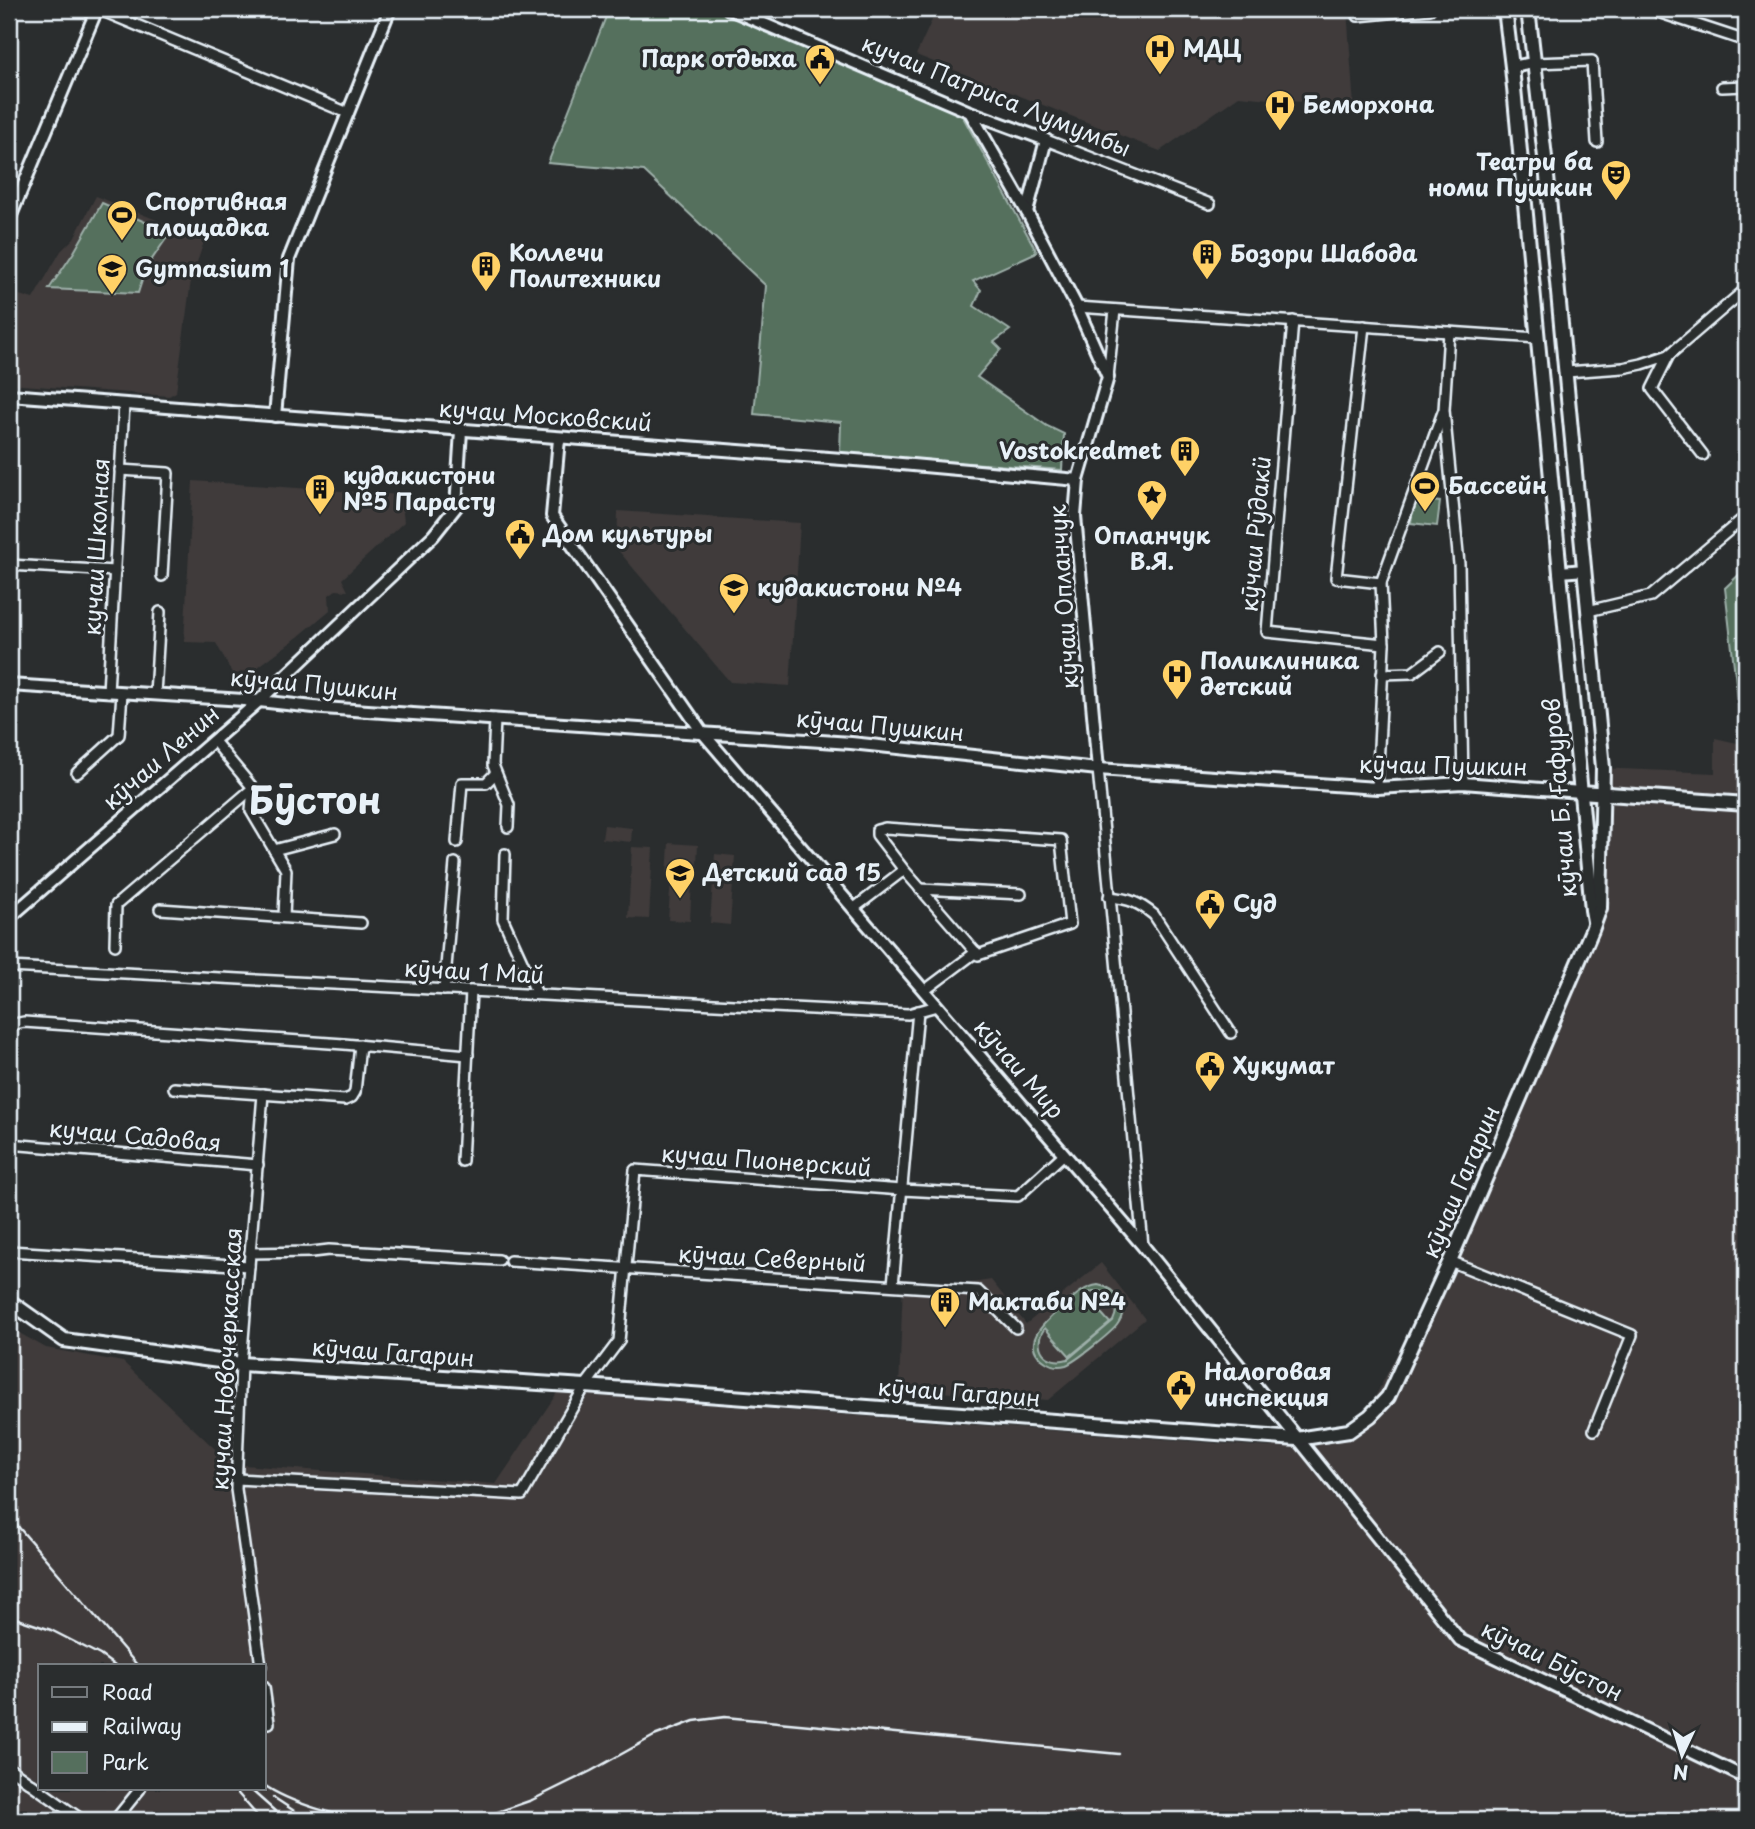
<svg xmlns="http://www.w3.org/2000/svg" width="1755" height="1829" viewBox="0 0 1755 1829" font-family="'Playpen Sans',sans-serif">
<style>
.built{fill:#3f3b3b;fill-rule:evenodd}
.green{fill:#556f5d;stroke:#9eb0aa;stroke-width:2;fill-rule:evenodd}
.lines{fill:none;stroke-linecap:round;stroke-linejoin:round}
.minor-casing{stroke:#e8f1f8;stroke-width:14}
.tertiary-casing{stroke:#e8f1f8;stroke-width:16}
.secondary-casing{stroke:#e8f1f8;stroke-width:18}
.minor{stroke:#2a2d2e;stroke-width:9}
.tertiary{stroke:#2a2d2e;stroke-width:10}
.secondary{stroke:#2a2d2e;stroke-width:12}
.rail{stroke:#e8f1f8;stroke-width:2.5}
.labels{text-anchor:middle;stroke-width:6;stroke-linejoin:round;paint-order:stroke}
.poi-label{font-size:23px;font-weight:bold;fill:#e8f1f8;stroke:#2a2d2e;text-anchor:start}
.street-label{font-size:23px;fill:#e8f1f8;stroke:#2a2d2e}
.town-label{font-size:37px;font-weight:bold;fill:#e8f1f8;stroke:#2a2d2e}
</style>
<rect width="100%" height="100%" fill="#2a2d2e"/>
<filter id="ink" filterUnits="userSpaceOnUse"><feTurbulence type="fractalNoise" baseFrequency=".0143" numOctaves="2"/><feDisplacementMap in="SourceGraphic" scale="14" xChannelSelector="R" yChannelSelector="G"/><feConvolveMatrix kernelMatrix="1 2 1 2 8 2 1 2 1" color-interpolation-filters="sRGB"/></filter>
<g filter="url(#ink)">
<g class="built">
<path d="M937,9h410l7,98 -115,-11 -79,55 -244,-96z"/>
<path d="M96,196l109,43 -14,41 -15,112 -7,4 -160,-12v-92l24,7 28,-48 13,-13z"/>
<path d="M193,481l208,14 3,27 -62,57 6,12 -12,-1 -7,5 1,15 -32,27 -40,30 -25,8 -17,-32 -32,-1z"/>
<path d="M618,511l182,12 -10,163 -60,-4 -113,-133z"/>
<path d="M1715,738l31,7v1075h-1737v-499l12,13 25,14 77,14 108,102 265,20 61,-91 711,54 71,-8 33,-36 58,-113 153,-350 16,-49 -1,-123 117,5zM40,1666h224v123h-224z"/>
<path d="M604,825l28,3 -1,14 -29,-3z"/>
<path d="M669,843l29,2 -2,34h-4l-2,42 -22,-1 3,-42 -4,-1z"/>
<path d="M632,847l21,1 -4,71 -21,-1z"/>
<path d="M715,854l20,2 -5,69 -20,-2z"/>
<path d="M1101,1263l44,56 -97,81 -149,-11 4,-108 62,3 26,-4 35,44z"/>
</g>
<g class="green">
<path d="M609,9h104l244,97 80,146 -64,29 8,9 -7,16 36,24 -16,12 7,7 -24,28 70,49 17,8 -2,36 -222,-17 1,-31 -87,-8 12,-128 -122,-115 -96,-8z"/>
<path d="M102,203l68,30 -24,35 -8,25 -89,-4 25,-37z"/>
<path d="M1414,499l26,3 -3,24 -26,-3z"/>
<path d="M1746,568v202l-21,-182z"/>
<path d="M1098,1285c19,3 32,23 19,40 -6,8 -42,37 -51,40 -7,2 -14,1 -20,-3 -29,-18 1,-42 16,-55 11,-9 21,-20 36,-22zM1093,1291c19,-1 28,13 20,30l-45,38c-22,7 -37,-13 -23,-31l25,28 40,-33 -25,-28z"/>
</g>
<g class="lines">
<g class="minor-casing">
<g id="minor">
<path d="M98,9l250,104"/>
<path d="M1656,9l2,3 88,29"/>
<path d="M1358,16l72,-7"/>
<path d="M1533,63l59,-2 5,81"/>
<path d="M1722,87l24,-1"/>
<path d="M1046,140l164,64"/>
<path d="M1077,307l461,31"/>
<path d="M1293,321l-26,311 117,12"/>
<path d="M1364,326l-28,252 45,5"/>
<path d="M1449,332l-5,78 15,154 4,219"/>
<path d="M1669,355l77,-66"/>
<path d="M1566,372l57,-4 19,-4 27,-9 -17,34 51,66"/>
<path d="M1108,377l7,-67"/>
<path d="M120,470l48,3 -6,103"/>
<path d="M9,565l106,6"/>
<path d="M1588,611l63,-15 95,-80"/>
<path d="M1382,674l30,-1 28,-21"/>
<path d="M108,692l16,-288"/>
<path d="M155,694l5,-82"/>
<path d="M495,719l-2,46 16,40 -1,22"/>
<path d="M214,741l39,47 -2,23 35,59 -2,47"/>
<path d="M1098,769l45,477"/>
<path d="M77,773l42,-38 3,-42"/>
<path d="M1377,788l7,-144 -3,-61 62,-171"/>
<path d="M457,842l5,-59h24l9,-9"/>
<path d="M274,850l61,-16"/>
<path d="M505,854l-2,65 34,75"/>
<path d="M920,889l101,5"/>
<path d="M1109,897c21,2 29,5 45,18l77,118"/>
<path d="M160,909l201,14"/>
<path d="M853,909l51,-39 -27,-35v-5l8,-2 176,12 9,84 -92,31 -74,-85"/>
<path d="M115,945l1,-40 137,-117"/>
<path d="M9,967l899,47 29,-8"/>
<path d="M444,990l11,-127"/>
<path d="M924,991l52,-39"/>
<path d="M9,1025l15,-3 320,22 124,11"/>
<path d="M174,1088l171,12 7,-3 3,-5 5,-47"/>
<path d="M9,1144l249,21"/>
<path d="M462,1161l9,-170"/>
<path d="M9,1251l240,15"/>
<path d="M250,1253l62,-1 17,-2 170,10"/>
<path d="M510,1261l468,30 38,37"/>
<path d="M1450,1261l182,74 -38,95"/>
<path d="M893,1285l25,-274"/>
<path d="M237,1479l285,16 63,-109 34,-45 16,-171 267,20 116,6 46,-42"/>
<path d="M261,1666l-25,-177 5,-125 22,-270"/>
<path d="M264,1687l5,36"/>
<path d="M9,1768l73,52"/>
<path d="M115,1820l25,-31"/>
</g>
</g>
<g class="tertiary-casing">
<g id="tertiary">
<path d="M729,9l241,103 76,28 -19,72"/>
<path d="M1512,67l21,-4"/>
<path d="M970,112l57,100 50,95 31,70 -30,103 -3,36 23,253"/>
<path d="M9,220l88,-211"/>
<path d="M9,395l859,66 210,19"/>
<path d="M275,416l14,-157 101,-250"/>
<path d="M559,439l-7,77 150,216 441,514 317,394 286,138"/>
<path d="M1560,572l25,-2"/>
<path d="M9,685l250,16 64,7 528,35 247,26 279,19 86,-5 118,9"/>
<path d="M9,918l250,-217 174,-165 23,-29 5,-76"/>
</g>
</g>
<g class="secondary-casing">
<g id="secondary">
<path d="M1505,9l7,58 80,843 2,11"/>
<path d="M1581,792l165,12"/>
<path d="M9,1301l55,39 177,24 344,22 712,53 52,-8 21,-15 18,-19 62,-136 142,-331 8,-22 3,-140 -57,-602 -18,-157"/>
</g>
</g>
<use href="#minor" class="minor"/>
<use href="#tertiary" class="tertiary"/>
<use href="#secondary" class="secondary"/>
<g class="rail">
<path d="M9,1516l129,150"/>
<path d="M9,1616l42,14 49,25 15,11"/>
<path d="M264,1785c24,17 77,33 106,35"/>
<path d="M234,1789l27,31"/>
<path d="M250,1789l35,31"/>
<path d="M273,1797l35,23"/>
<path d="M470,1820l8,-1 54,-19 59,-29 63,-35 40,-15 31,-4 394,37"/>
</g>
</g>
</g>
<defs>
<g id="hospital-pin" transform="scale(1.575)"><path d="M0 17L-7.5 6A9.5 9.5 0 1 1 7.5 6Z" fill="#ffd166" stroke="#2a2d2e"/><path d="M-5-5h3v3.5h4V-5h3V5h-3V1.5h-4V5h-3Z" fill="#111"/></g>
<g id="civic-pin" transform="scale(1.575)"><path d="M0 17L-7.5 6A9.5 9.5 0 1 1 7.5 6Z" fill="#ffd166" stroke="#2a2d2e"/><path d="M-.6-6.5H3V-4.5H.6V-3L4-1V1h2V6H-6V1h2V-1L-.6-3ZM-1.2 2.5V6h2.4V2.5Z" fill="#111"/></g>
<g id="theatre-pin" transform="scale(1.575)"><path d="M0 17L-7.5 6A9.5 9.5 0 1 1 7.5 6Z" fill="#ffd166" stroke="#2a2d2e"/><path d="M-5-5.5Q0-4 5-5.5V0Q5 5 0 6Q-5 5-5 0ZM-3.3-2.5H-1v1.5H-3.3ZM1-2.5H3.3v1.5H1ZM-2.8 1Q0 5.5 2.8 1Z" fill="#111"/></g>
<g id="stadium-pin" transform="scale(1.575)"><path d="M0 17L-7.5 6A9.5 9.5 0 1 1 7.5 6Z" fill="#ffd166" stroke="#2a2d2e"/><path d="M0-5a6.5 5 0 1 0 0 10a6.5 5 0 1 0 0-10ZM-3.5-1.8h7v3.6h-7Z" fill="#111"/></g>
<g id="building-pin" transform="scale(1.575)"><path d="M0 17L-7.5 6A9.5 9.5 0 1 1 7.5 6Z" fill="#ffd166" stroke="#2a2d2e"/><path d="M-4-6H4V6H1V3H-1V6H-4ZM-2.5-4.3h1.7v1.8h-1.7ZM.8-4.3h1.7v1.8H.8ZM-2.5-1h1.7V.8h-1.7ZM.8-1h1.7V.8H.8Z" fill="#111"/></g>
<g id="school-pin" transform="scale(1.575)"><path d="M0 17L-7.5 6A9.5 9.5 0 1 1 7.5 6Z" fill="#ffd166" stroke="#2a2d2e"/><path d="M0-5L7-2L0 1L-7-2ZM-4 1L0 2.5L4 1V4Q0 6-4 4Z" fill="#111"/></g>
<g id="sight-pin" transform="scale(1.575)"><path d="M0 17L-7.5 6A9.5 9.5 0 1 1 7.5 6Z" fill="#ffd166" stroke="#2a2d2e"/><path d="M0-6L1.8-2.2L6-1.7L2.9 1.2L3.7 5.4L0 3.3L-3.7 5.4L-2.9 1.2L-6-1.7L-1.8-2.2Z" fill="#111"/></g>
</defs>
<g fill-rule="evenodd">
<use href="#hospital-pin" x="1160" y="49"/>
<use href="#civic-pin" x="820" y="59"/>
<use href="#hospital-pin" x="1280" y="105"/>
<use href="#theatre-pin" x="1616" y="175"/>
<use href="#stadium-pin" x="122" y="215"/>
<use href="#building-pin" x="1207" y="254"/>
<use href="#building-pin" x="486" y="266"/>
<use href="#school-pin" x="112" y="269"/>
<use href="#building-pin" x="1185" y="451"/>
<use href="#stadium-pin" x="1425" y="486"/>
<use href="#building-pin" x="320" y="489"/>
<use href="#sight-pin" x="1152" y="495"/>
<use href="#civic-pin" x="520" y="534"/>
<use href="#school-pin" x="734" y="588"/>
<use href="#hospital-pin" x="1177" y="674"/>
<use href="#school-pin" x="680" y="873"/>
<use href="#civic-pin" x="1210" y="904"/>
<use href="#civic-pin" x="1210" y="1066"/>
<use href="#building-pin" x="945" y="1302"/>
<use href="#civic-pin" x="1181" y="1385"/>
</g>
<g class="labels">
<g class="poi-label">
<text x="1183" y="57">МДЦ</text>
<text x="797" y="67" text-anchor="end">Парк отдыха</text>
<text x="1303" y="113">Беморхона</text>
<text x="1593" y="170" text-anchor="end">Театри ба<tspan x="1593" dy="26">номи Пушкин</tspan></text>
<text x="145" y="210">Спортивная<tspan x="145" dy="26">площадка</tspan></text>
<text x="509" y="261">Коллечи<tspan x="509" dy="26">Политехники</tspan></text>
<text x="1230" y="262">Бозори Шабода</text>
<text x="135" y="277">Gymnasium 1</text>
<text x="1162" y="459" text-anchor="end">Vostokredmet</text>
<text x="343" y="484">кудакистони<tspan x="343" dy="26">№5 Парасту</tspan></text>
<text x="1448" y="494">Бассейн</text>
<text x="543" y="542">Дом культуры</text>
<text x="1152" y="544" text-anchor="middle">Опланчук<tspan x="1152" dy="26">В.Я.</tspan></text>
<text x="757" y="596">кудакистони №4</text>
<text x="1200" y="669">Поликлиника<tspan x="1200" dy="26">детский</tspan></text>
<text x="703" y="881">Детский сад 15</text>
<text x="1233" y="912">Суд</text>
<text x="1233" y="1074">Хукумат</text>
<text x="968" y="1310">Мактаби №4</text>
<text x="1204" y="1380">Налоговая<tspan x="1204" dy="26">инспекция</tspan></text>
</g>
<g class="street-label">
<text transform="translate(996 96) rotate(22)" y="8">кучаи Патриса Лумумбы</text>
<text transform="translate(545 416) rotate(4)" y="8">кучаи Московский</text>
<text transform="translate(1256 534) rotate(-85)" y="8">кӯчаи Рӯдакӣ</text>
<text transform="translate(97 547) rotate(-87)" y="8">кучаи Школная</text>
<text transform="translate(1064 597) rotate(-94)" y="8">кӯчаи Опланчук</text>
<text transform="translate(314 685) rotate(5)" y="8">кӯчаи Пушкин</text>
<text transform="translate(880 726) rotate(5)" y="8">кӯчаи Пушкин</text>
<text transform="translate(161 758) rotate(-41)" y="8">кӯчаи Ленин</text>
<text transform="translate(1443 766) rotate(1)" y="8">кӯчаи Пушкин</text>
<text transform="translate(1560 798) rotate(-95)" y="8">кӯчаи Б. Ғафуров</text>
<text transform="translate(474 972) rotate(3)" y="8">кӯчаи 1 Май</text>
<text transform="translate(1019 1069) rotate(49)" y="8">кӯчаи Мир</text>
<text transform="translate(135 1136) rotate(5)" y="8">кучаи Садовая</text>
<text transform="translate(766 1161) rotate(4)" y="8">кучаи Пионерский</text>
<text transform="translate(1461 1182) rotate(-67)" y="8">кӯчаи Гагарин</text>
<text transform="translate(772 1259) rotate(3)" y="8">кӯчаи Северный</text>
<text transform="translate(393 1353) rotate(4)" y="8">кӯчаи Гагарин</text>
<text transform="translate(227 1359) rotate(-87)" y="8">кучаи Новочеркасская</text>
<text transform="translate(959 1393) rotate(4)" y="8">кӯчаи Гагарин</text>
<text transform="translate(1552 1661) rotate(26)" y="8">кӯчаи Бӯстон</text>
</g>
<g class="town-label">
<text x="315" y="814">Бӯстон</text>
</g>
</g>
<rect width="1755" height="1829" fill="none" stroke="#2a2d2e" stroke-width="35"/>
<rect x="18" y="18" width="1720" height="1794" fill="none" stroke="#e8f1f8" stroke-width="2.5" filter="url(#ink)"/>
<rect x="38" y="1664" width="228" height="126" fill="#2a2d2e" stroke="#767b7f" stroke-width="2"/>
<rect x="52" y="1687" width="35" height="10" fill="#2a2d2e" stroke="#767b7f" stroke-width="2"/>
<text x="102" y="1700" font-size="21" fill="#e8f1f8">Road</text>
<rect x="52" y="1722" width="35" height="10" fill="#e8f1f8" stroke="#767b7f" stroke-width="2"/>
<text x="102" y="1734" font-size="21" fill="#e8f1f8">Railway</text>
<rect x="52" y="1752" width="35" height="21" fill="#556f5d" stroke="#767b7f" stroke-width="2"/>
<text x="102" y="1770" font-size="21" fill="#e8f1f8">Park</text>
<g transform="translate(1682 1755) rotate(184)" stroke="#2a2d2e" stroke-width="5" paint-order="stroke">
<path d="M0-5L12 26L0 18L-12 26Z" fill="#e8f1f8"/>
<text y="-10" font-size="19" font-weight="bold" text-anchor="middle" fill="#e8f1f8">N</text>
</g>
</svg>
